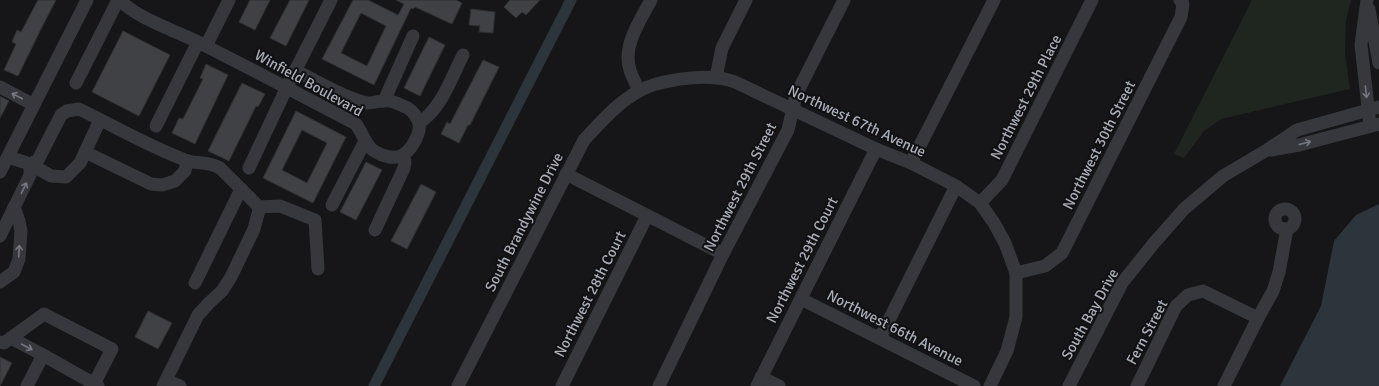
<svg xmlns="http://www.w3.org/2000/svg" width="1379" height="386" viewBox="0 0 1379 386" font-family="Signika,sans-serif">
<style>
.green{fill:#1e261f}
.water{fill:#2c353c}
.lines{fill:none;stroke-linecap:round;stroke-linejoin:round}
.canal{stroke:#2c353c;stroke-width:11}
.building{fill:#404145;stroke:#303034;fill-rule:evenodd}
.minor{stroke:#37383d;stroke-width:13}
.oneway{stroke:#757881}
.labels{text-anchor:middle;stroke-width:4;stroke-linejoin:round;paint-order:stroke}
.street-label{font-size:15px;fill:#a8adb8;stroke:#111113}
</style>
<rect width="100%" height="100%" fill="#161618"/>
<path class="green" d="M1252,0h99l-5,20 -1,34 5,35 -129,30 -17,12 -20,27 -10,-4z"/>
<path class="water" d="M1379,204v182h-99l41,-80 13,-65 22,-26z"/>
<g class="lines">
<path class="canal" d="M374,386l197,-386"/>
</g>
<g class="building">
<path d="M38,0h18l-14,27 -24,49 -14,-6 12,-26 -4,-2 5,-12 4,2z"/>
<path d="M250,0h20l-15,30 -16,-8z"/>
<path d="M290,0h19l-23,46 -16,-8z"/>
<path d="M353,0h15l30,15 6,-11 -8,-4h60l6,3 -10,21 -37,-17 -2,2 -2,-1 -37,77 -52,-26zM361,13l25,13 -19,40 -26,-13z"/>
<path d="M510,0h30l-14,15 -4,-3 -6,6 -12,-11z"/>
<path d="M471,9l24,3 -2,21 -14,-1 1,-6 -11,-1z"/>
<path d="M123,31l47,24 -31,61 -47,-24z"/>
<path d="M429,37l16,8 -25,51 -16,-8z"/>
<path d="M483,60l16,7 -29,58h-2l-9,18 -18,-9 6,-12 3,2z"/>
<path d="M206,64l22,11 -33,69 -23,-11 7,-15 4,1 20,-40 -3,-1z"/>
<path d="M242,83l23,11 -7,13 -2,-1 -27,55 -21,-10z"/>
<path d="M0,96l9,5 -9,17z"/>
<path d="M296,111l50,26 -33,66 -50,-25zM302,130l25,13 -20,40 -25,-13z"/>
<path d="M366,162l16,8 -26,50 -16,-8z"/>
<path d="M421,184l15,8 -29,57 -16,-8z"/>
<path d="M148,311l24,12 -14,26 -23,-12z"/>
<path d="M0,357l12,6 -12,23z"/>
</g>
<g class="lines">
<g class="minor">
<path d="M120,0c16,18 56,31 78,42 53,27 105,54 158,82 6,8 10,22 18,27 8,5 21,9 29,4 9,-6 20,-24 15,-35 -3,-6 -8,-12 -15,-14 -6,-3 -13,-6 -20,-5 -5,0 -10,2 -15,2 -18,-2 -56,-24 -73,-33"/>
<path d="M1367,0l-6,45 9,80"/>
<path d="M1369,9l10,54"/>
<path d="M206,46l23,-46"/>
<path d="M716,77l6,-29 24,-48"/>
<path d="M76,83l42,-83"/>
<path d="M0,87l34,18"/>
<path d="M639,90c-3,-6 -7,-13 -9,-20 -8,-24 10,-49 21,-70"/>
<path d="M384,101l29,-65"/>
<path d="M419,123c23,-15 32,-45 44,-68"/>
<path d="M156,126l42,-84"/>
<path d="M1271,150l28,-5 80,-21"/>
<path d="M85,152l66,32 11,1 13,-4 10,-10 2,-10"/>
<path d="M8,157l22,7 8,-4 23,-45 6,-4 12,-2c35,17 69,37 106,51 12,5 21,0 35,8l37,37 2,5 -5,19 -23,48 -9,14 -13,12 -11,12 -35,71"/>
<path d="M911,163l83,-163"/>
<path d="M249,168l38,-81 44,-87"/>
<path d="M0,172l87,-172"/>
<path d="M566,174l157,80"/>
<path d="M980,203l22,-23 90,-180"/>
<path d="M332,205l33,-64"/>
<path d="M258,207l22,-1 35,14 3,49"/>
<circle cx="1285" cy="219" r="10"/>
<path d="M375,230l29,-62 1,-6 -2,-7"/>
<path d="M0,236l30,-61v-11l21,12 15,1 14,-14 20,-43"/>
<path d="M1016,273l29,-7 17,-13 119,-236 2,-13 -3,-4"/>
<path d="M0,282l14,-10 5,-13 2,-28 -2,-10 -5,-14"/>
<path d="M195,283l46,-94"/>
<path d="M801,299l173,87"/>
<path d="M11,338l32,17"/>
<path d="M880,338l76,-152"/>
<path d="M0,342l4,1 40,-29 68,35 -18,35"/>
<path d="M761,377l18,9"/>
<path d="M166,380l14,6"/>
<path d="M27,386l16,-31 55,31"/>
<path d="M458,386l126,-246c17,-18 33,-37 55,-49 17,-10 58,-16 78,-13 6,0 12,2 18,4l141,67 35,14 45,23 24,17 14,20 11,20 11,30v44l-9,34 -17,35"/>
<path d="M562,386l85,-170"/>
<path d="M659,386l64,-132 65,-124 8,-35 48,-95"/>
<path d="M757,386l119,-237"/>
<path d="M1069,386l53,-103 32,-40 30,-34 39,-33 44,-26 30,-20 82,-23"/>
<path d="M1137,386l39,-80 12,-11 15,-4 55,27"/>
<path d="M1224,386l34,-68 15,-27 6,-19 8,-43"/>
</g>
</g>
<defs><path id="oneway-shaft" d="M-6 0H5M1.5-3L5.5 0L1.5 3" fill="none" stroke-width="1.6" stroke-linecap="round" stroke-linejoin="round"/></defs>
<g class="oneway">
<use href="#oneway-shaft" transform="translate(1366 92) rotate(84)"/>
<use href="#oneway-shaft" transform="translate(17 96) rotate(-152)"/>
<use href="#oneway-shaft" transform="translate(1305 143) rotate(-15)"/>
<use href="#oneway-shaft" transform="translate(24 188) rotate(-64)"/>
<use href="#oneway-shaft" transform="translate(19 251) rotate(-87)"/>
<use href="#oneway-shaft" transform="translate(27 347) rotate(28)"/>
</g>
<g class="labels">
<g class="street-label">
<text transform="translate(309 83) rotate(29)" y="5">Winfield Boulevard</text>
<text transform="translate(1026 97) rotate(-63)" y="5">Northwest 29th Place</text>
<text transform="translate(857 121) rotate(25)" y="5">Northwest 67th Avenue</text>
<text transform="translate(1099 145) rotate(-63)" y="5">Northwest 30th Street</text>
<text transform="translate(740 187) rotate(-63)" y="5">Northwest 29th Street</text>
<text transform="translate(524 222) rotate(-63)" y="5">South Brandywine Drive</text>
<text transform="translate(802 260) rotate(-63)" y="5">Northwest 29th Court</text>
<text transform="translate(590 294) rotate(-63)" y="5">Northwest 28th Court</text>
<text transform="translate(1090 314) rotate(-61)" y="5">South Bay Drive</text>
<text transform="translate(895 328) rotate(27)" y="5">Northwest 66th Avenue</text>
<text transform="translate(1147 332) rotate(-62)" y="5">Fern Street</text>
</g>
</g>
</svg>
